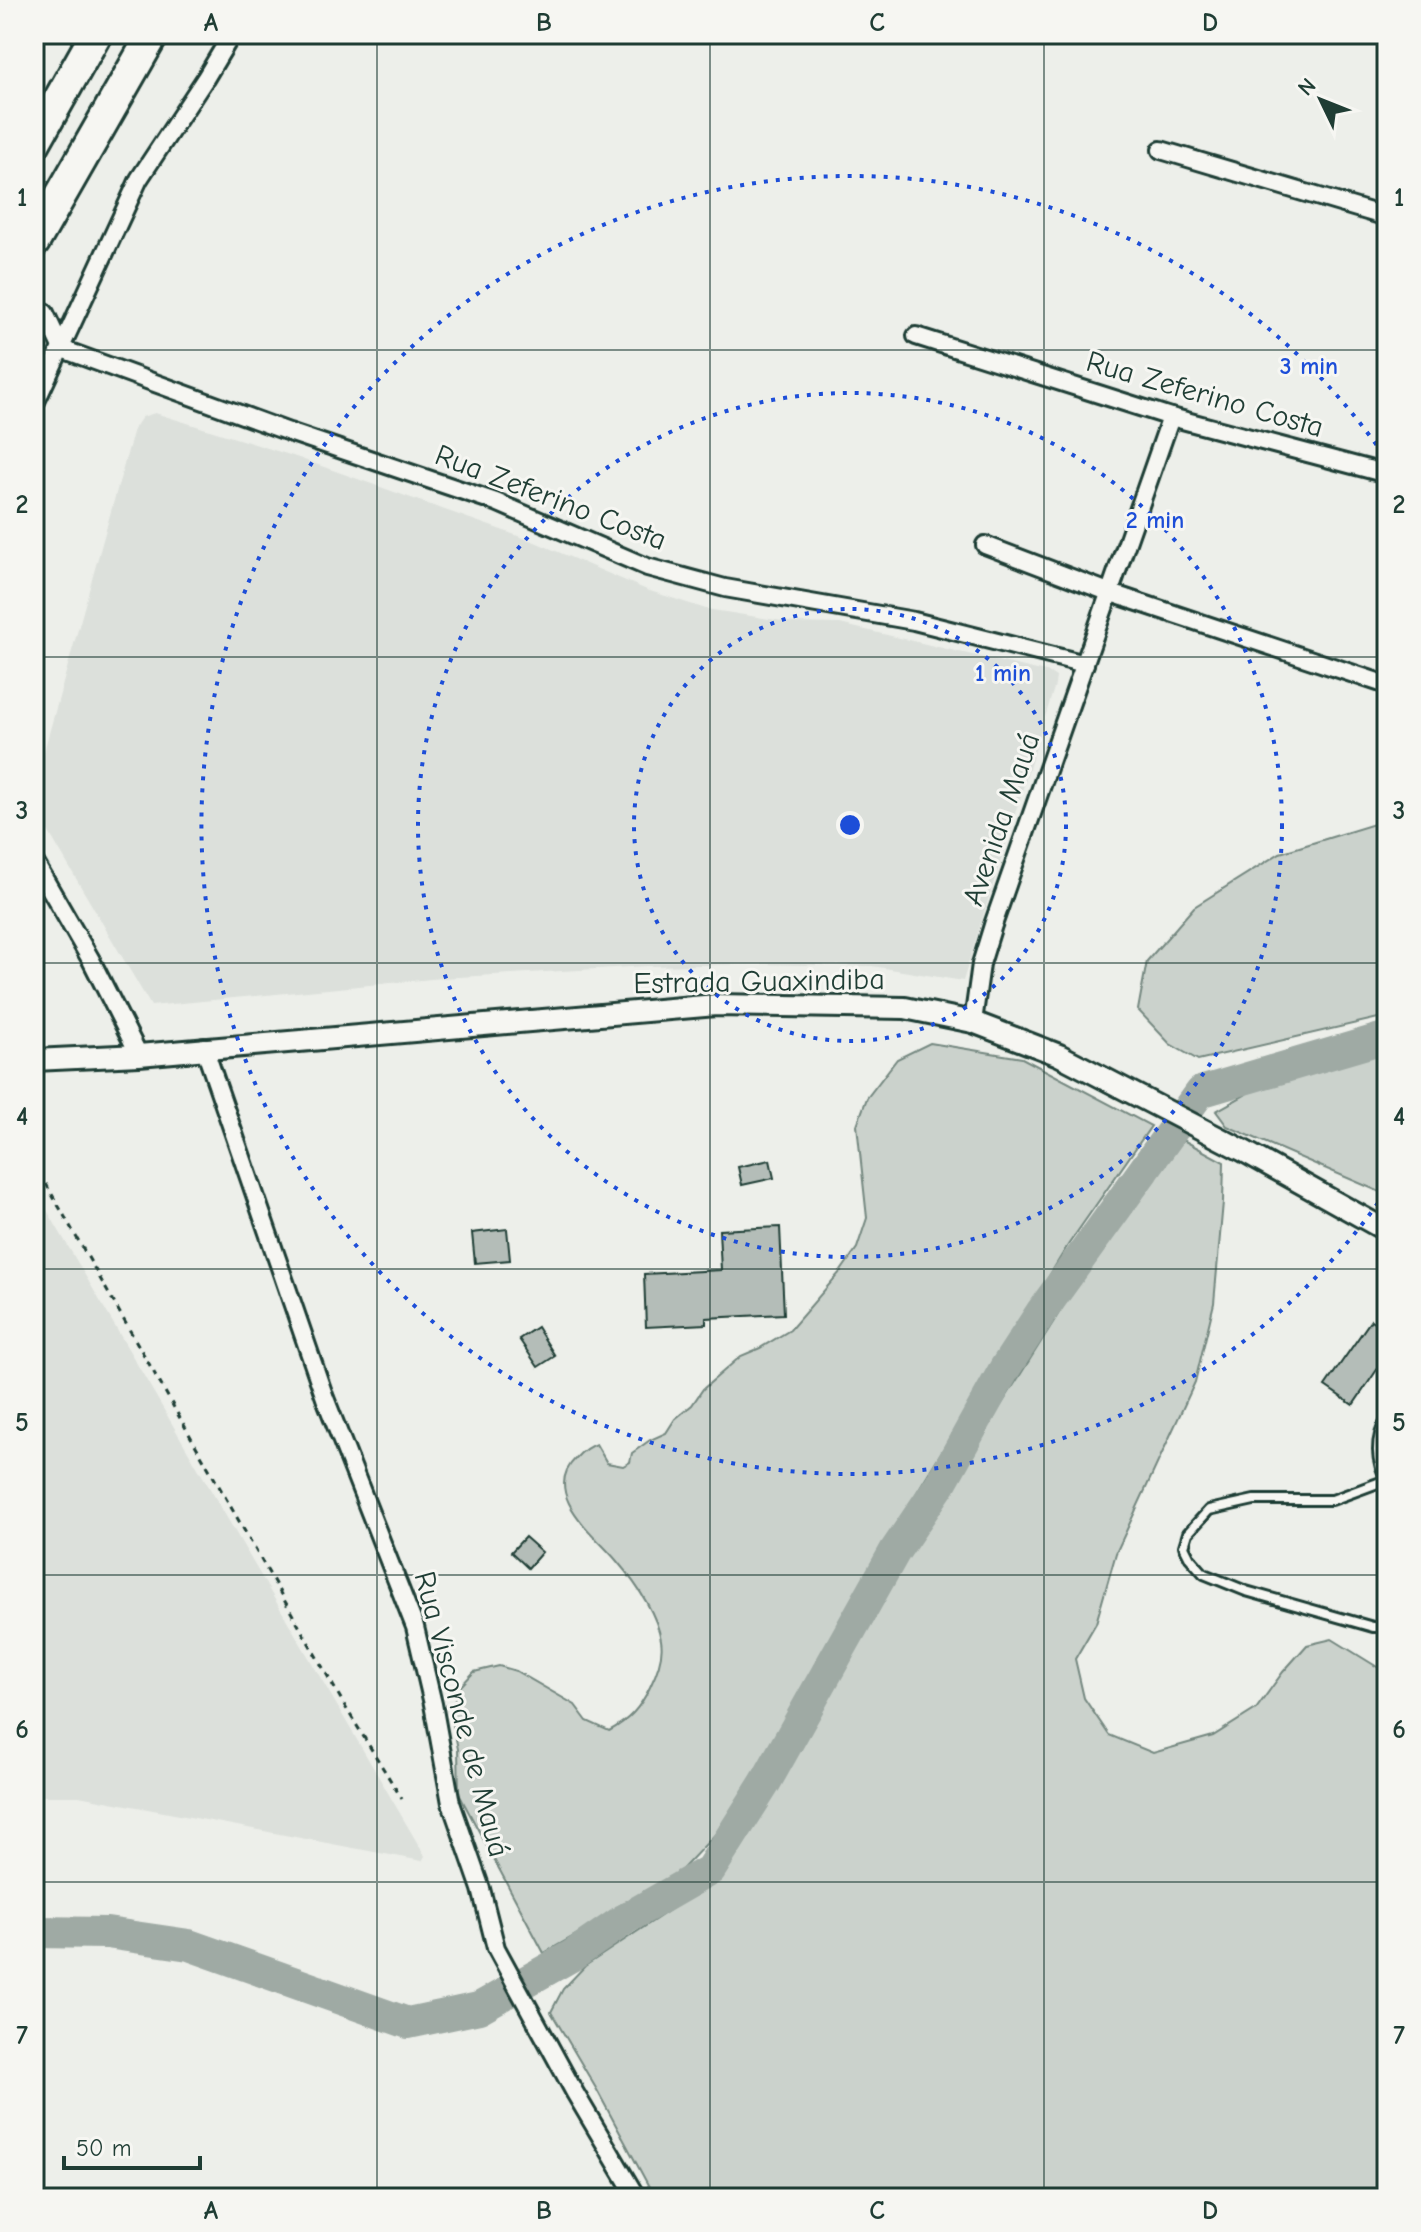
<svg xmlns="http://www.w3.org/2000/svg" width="1421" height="2232" viewBox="0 0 1421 2232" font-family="'Comic Neue',sans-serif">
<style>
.built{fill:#dce0db}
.green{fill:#cbd2cc;stroke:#758880;stroke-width:2}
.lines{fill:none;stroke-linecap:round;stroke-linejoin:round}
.river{stroke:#9faaa4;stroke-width:32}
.building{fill:#b4bdb8;stroke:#1f3d34;stroke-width:2}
.service-casing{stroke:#1f3d34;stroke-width:14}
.minor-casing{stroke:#1f3d34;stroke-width:22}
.tertiary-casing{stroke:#1f3d34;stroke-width:26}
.motorway-casing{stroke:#1f3d34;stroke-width:36}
.path{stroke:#1f3d34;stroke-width:3;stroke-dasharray:6 6;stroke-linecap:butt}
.service{stroke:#f6f6f2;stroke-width:8}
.minor{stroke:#f6f6f2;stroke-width:16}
.tertiary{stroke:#f6f6f2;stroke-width:20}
.motorway{stroke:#f6f6f2;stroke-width:30}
.grid{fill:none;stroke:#1f3d34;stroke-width:2;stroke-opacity:0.55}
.ring{fill:none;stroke:#1d4ed8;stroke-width:4;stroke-dasharray:4 8}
.labels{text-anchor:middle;stroke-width:6;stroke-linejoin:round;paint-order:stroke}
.street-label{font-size:30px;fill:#1f3d34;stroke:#f6f6f2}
.centre{fill:#1d4ed8;stroke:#f6f6f2;stroke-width:4}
.ring-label{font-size:24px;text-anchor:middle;font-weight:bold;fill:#1d4ed8;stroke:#f6f6f2;stroke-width:6;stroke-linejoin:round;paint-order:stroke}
.neatline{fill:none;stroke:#1f3d34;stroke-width:3}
.grid-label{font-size:26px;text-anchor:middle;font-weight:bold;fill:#1f3d34}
</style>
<rect width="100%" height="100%" fill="#edefea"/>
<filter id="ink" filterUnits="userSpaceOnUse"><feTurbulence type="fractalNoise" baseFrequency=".0125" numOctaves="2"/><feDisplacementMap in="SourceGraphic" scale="16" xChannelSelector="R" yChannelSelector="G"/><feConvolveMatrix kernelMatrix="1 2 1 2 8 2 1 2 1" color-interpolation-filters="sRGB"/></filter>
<g filter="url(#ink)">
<g class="built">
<path d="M155,413l138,43 242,86 112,48 59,19 89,14 45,1 210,49 6,4 -1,8 -92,296 -91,-15 -113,-2 -112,2 -205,12 -291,28 -117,-199v-20l100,-358 8,-12z"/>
<path d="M34,1188l391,668 -3,5 -343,-65h-45z"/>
</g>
<g class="green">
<path d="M1387,820v196l-189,44 -28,-16 -32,-34 9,-49 47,-54 86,-54z"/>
<path d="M930,1043l92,15 129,68 -83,119 -148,242 -195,337 -53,56 -128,73 -85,-159 -1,-45 -7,-35 7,-25 16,-17 25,-6 17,5 59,34 12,16 22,10c20,-11 31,-23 41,-44 7,-14 14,-31 11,-47 -5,-29 -27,-59 -45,-80 -22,-26 -76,-67 -40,-102 6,-7 11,-11 20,-14l11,19 16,3 7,-4 2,-9 18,-13 16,-7 9,-14 17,-14 11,-16 38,-33 19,-8 30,-18 51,-59 16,-23 10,-30 -10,-93 10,-27 30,-39z"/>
<path d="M1387,1051v144l-160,-69 -11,-15 29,-16 15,-12z"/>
<path d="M1183,1140l41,22 -1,40 -9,101 -19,79 -79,171 -20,70 -21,36 9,39 25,37 44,18 60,-17 43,-27 27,-37 24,-27 25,-6 55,34v525h-732l-58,-108 -46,-78 12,-23 22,-23 109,-72 54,-72 154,-259 162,-258z"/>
</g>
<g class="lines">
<path class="river" d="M34,1932l73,1 82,12 219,78 71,-15 94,-53 52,-36 85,-49 55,-87 130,-232 46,-68 64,-115 37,-57 158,-219 187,-55"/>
</g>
<g class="building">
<path d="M770,1160l4,18 -32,7 -4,-18z"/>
<path d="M780,1227l4,87 -78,4v6l-60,3 -2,-53 77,-4 -2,-40z"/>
<path d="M507,1229l3,31 -35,3 -3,-30z"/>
<path d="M1371,1320l16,11v24l-34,50 -28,-19z"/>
<path d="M537,1327l18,29 -17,11 -19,-28z"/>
<path d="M525,1537l17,15 -14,16 -17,-16z"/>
</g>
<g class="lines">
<g class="service-casing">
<g id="service">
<path d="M1387,1419c-13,20 -11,43 0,62"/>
<path d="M1386,1480l-54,20h-78l-45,10 -21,23 -4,13 6,12 14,16 42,17 127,36h14"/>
</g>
</g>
<g class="minor-casing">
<g id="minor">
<path d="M1161,150l226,67"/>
<path d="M34,304l11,9 17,36 227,83 207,70 151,65 78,21 189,33 171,43"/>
<path d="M916,336l255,81 216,57"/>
<path d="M34,406l105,-227 66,-100 27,-45"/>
<path d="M985,545l126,48 276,92"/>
<path d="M34,861l57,99 48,95"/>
<path d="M973,1022l8,-58 12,-39 178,-508"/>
<path d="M204,1047l121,351 90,229 18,77 18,99 30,86 15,59 79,145 62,105"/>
</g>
</g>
<g class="tertiary-casing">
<path id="tertiary" d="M34,1060l105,-5 577,-50 189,3 68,14 86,33 183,95 145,81"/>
</g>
<g class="motorway-casing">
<g id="motorway">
<path d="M34,144l62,-110"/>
<path d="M34,242l119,-208"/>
</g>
</g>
<path class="path" d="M34,1163l312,545 56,91"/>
<use href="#service" class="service"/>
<use href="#minor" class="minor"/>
<use href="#tertiary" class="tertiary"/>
<use href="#motorway" class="motorway"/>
</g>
</g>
<path class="grid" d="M377,34v2164M710,34v2164M1044,34v2164M34,350h1353M34,657h1353M34,963h1353M34,1269h1353M34,1575h1353M34,1882h1353"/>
<g class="ring">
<circle cx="850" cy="825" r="216"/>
<circle cx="850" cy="825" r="432"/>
<path d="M1385 1193A649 649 0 1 1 1385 457"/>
</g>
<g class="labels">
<g class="street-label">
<text transform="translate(1205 394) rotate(16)" y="10">Rua Zeferino Costa</text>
<text transform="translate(551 497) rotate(21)" y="10">Rua Zeferino Costa</text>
<text transform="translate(1001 819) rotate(-71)" y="10">Avenida Mauá</text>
<text transform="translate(759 981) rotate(-1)" y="10">Estrada Guaxindiba</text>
<text transform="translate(462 1714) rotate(75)" y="10">Rua Visconde de Mauá</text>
</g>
</g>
<circle cx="850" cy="825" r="12" class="centre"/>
<g class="ring-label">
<text x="1309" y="374">3 min</text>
<text x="1155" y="528">2 min</text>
<text x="1003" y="681">1 min</text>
</g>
<rect width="1421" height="2232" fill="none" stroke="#f6f6f2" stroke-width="88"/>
<g transform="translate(1321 100) rotate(313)" stroke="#f6f6f2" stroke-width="6" paint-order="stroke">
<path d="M0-6L14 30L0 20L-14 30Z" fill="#1f3d34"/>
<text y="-12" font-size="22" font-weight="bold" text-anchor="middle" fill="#1f3d34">N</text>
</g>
<path d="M64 2156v12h136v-12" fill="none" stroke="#1f3d34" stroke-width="4"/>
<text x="76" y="2156" font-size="24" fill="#1f3d34" stroke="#f6f6f2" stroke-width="6" paint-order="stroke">50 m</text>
<rect x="44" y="44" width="1333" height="2144" class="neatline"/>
<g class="grid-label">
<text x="211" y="31">A</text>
<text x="544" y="31">B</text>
<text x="877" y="31">C</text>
<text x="1210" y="31">D</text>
<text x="22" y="206">1</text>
<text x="1399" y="206">1</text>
<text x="22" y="513">2</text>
<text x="1399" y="513">2</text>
<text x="22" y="819">3</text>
<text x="1399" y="819">3</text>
<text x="22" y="1125">4</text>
<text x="1399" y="1125">4</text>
<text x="22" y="1431">5</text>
<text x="1399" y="1431">5</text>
<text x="22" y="1738">6</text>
<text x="1399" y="1738">6</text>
<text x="22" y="2044">7</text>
<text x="1399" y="2044">7</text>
<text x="211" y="2219">A</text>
<text x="544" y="2219">B</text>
<text x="877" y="2219">C</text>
<text x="1210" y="2219">D</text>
</g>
</svg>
